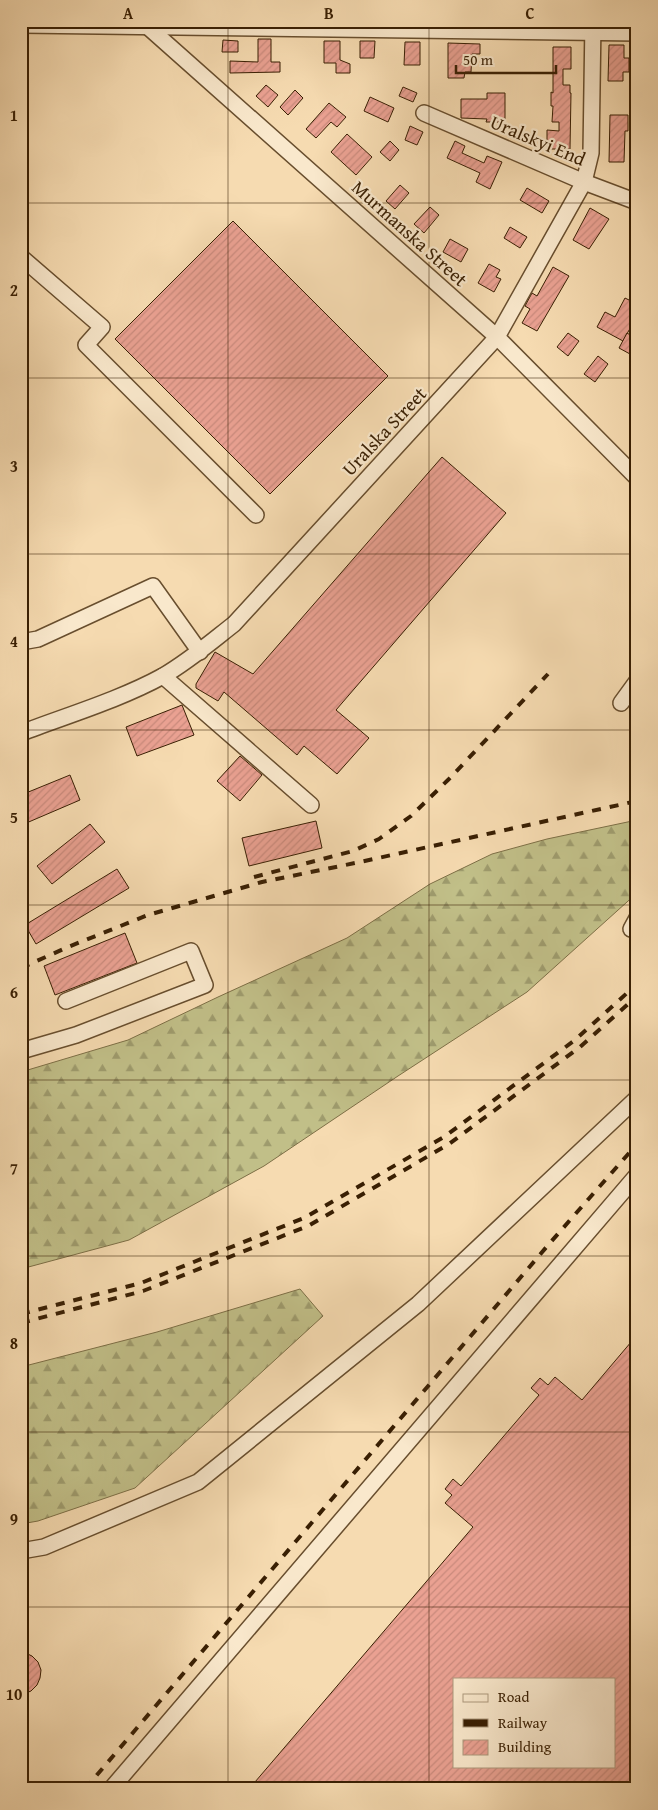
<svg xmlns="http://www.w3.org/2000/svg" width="658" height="1810" viewBox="0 0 658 1810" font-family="'Gentium Book Plus',serif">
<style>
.forest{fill:url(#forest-firs);stroke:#7d6f46}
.building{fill:url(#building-hatch);stroke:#391f03;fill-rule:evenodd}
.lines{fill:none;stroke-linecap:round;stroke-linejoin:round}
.minor-casing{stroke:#684e2e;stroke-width:18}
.minor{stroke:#f9e8cc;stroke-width:15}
.rail{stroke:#391f03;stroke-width:4;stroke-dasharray:9 9;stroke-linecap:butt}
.grid{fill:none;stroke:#391f03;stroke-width:1;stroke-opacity:0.55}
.labels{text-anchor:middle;stroke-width:4.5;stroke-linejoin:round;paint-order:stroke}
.street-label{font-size:19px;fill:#391f03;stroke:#f9e8cc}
.neatline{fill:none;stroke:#391f03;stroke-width:2}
.grid-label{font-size:16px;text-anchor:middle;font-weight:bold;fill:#391f03}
</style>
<defs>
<pattern id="forest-firs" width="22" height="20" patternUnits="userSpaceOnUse" patternTransform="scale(1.25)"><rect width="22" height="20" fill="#c1bf88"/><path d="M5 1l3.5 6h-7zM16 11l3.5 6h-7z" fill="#9e9b6d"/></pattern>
<pattern id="building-hatch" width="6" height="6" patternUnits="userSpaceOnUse" patternTransform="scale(1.25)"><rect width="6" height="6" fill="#eaa192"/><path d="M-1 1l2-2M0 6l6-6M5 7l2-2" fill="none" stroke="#c98a7c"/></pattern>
</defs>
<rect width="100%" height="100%" fill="#f6dbb1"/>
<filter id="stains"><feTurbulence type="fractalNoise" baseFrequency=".004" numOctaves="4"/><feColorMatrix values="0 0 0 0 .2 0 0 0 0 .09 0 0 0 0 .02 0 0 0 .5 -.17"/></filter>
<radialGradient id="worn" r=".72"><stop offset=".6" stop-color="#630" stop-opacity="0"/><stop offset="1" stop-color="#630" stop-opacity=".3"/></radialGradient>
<g class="forest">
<path d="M637,820v73l-110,99 -129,84 -134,90 -135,74 -108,29v-197l107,-32 90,-43 129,-59 83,-54 62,-30 55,-15z"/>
<path d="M300,1289l23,27 -188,172 -97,33 -17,3v-157l136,-35z"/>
</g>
<g class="building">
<path d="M258,39h13v23h9v10l-50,1v-12l28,1z"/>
<path d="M223,40l15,1v11h-16z"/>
<path d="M324,41h16v19l10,4v9h-14v-10h-12z"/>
<path d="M360,41h15l-1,17h-14z"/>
<path d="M405,42h15v23h-16z"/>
<path d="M448,43l32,1v10h-8l-1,18h-6l-1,6h-16z"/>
<path d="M609,45h15v13h5v14h-6v9h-15z"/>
<path d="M553,47h18v22h-8v16h7v8h1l-1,56h-23v-19l12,1v-9h-7l1,-16h-2v-14l2,1z"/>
<path d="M266,85l12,10 -10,12 -12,-11z"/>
<path d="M403,87l14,6 -4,9 -14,-6z"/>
<path d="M295,90l8,8 -15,17 -8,-8z"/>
<path d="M487,93h18v29h-19l1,-3 -26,-1v-19h26z"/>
<path d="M370,97l24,11 -6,14 -24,-11z"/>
<path d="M329,103l17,14 -9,10 -6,-5 -15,16 -10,-9z"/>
<path d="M610,115h18v16h-3l-1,31h-15z"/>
<path d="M410,126l13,6 -6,13 -12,-5z"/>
<path d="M347,134l25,23 -16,18 -25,-23z"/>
<path d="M390,141l9,9 -9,11 -10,-9z"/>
<path d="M455,141l10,5 -3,7 22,10 3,-7 15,6 -12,27 -14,-7 4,-9 -33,-15z"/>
<path d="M400,185l9,8 -14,16 -9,-8z"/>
<path d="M527,188l22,13 -7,12 -22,-13z"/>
<path d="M430,207l9,8 -15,18 -10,-9z"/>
<path d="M590,208l19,11 -20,30 -16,-9z"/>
<path d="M233,221l155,155 -118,118 -155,-155z"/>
<path d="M510,227l17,10 -7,11 -16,-10z"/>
<path d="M450,239l18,10 -7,13 -18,-10z"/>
<path d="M489,264l11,6 -4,7 5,2 -7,13 -16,-9z"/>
<path d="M553,267l16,9 -32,55 -15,-8 8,-14 -5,-3 7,-13 5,3z"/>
<path d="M625,298l12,6v12l-14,25 -26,-14 8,-15 10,5z"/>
<path d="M568,333l11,8 -11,15 -11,-9z"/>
<path d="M627,333l10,6v3l-7,12 -11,-6z"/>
<path d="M598,356l10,8 -13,18 -11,-8z"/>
<path d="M442,457l64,56 -170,197 33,28 -32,36 -33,-28 -7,9 -73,-63 -6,9 -22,-13v-4l19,-32 38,22z"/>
<path d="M182,705l12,30 -57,21 -11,-29z"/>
<path d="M240,756l22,19 -22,26 -23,-20z"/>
<path d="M70,775l10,25 -56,24 -3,-7v-22z"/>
<path d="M316,821l6,27 -73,18 -7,-28z"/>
<path d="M90,824l15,18 -53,42 -15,-18z"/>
<path d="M117,869l12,19 -93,56 -11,-19z"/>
<path d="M125,933l12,30 -82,32 -11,-29z"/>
<path d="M637,1335v454h-388l224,-262 -28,-24 7,-8 -7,-6 8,-10 8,7 78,-91 -8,-7 9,-10 8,7 7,-8 27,23zM454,1679h160v87h-160z"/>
<path d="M21,1651l11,5 6,6 3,8 -1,8 -3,7 -6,6 -10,4z"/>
</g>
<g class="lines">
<g class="minor-casing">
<g id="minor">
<path d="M21,25l616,8"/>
<path d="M148,27l349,310 140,141"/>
<path d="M424,113l160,69 53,20"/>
<path d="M21,257l81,70 -16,18 170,170"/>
<path d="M21,642l17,-3 115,-53 47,66"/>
<path d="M163,676l148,129"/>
<path d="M621,703l16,-22"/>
<path d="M21,733c47,-18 98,-33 142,-57 26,-15 48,-34 71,-52l263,-287 87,-155 7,-29 2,-132"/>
<path d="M631,929l6,-11"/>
<path d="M21,1051l55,-16 129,-50 -14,-34 -125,50"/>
<path d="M21,1551l23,-4 154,-65 220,-178 219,-206"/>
<path d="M111,1789l526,-614"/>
</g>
</g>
<use href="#minor" class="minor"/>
<g class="rail">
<path d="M254,877l99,-26 26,-12 32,-23 38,-37 99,-105"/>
<path d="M21,968l47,-21 80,-32 114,-33 98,-20 277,-61"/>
<path d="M21,1314l120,-31 163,-65 140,-81 131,-97 62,-56"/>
<path d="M21,1323l122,-32 165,-65 141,-82 131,-97 57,-51"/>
<path d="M85,1789l464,-545 88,-100"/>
</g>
</g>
<path class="grid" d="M228,21v1768M429,21v1768M21,203h616M21,378h616M21,554h616M21,730h616M21,905h616M21,1080h616M21,1256h616M21,1432h616M21,1607h616"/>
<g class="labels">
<g class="street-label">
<text transform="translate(538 140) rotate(23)" y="7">Uralskyi End</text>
<text transform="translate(410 233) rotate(42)" y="7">Murmanska Street</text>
<text transform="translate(384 431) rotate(-47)" y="7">Uralska Street</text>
</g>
</g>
<rect width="658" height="1810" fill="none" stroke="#f6dbb1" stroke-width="55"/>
<rect x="453" y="1678" width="162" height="90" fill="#f9e8cc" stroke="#ac987c"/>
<rect x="463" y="1694" width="25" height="8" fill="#f9e8cc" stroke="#ac987c"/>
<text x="498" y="1702" font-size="15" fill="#391f03">Road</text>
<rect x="463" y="1719" width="25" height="8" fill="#391f03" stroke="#ac987c"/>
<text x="498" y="1728" font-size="15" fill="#391f03">Railway</text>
<rect x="463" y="1740" width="25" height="15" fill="url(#building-hatch)" stroke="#ac987c"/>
<text x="498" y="1752" font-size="15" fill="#391f03">Building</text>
<path d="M456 65v8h100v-8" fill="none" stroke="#391f03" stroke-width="2.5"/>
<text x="463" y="65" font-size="15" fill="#391f03" stroke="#f9e8cc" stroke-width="4" paint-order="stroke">50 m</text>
<rect x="28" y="28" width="602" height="1754" class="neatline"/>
<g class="grid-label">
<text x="128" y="19">A</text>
<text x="329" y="19">B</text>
<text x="530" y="19">C</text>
<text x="14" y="121">1</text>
<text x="14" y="296">2</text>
<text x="14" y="472">3</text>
<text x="14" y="647">4</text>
<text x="14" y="823">5</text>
<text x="14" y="998">6</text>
<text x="14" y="1174">7</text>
<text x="14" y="1349">8</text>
<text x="14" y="1525">9</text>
<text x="14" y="1700">10</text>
</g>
<rect width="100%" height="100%" filter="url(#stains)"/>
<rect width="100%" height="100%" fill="url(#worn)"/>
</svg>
